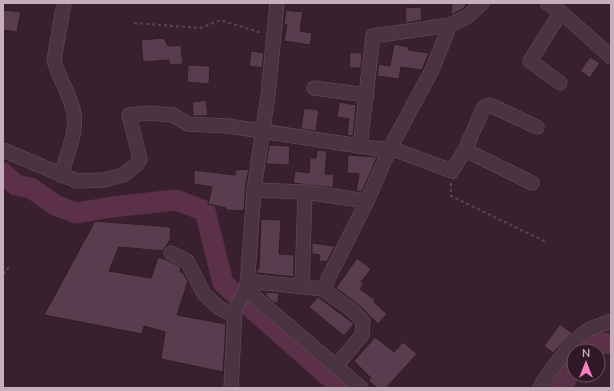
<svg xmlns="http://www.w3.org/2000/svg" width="614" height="391" viewBox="0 0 614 391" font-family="'Nunito Sans',sans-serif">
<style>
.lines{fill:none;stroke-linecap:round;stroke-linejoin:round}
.river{stroke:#5c3049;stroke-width:21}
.building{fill:#593c4d;stroke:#301b27}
.minor-casing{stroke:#67515e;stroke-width:15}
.path{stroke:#5a445a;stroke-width:2;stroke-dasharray:3 3;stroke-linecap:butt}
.minor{stroke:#493440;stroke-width:14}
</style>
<rect width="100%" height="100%" fill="#39202e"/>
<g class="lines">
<g class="river">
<path d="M3,173l13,12 15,3 24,17 21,8 36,-6 64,-7 29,11 18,72 119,105"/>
<path d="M590,351l9,-8 12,1"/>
<path d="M561,388l7,-13 6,-8"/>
</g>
</g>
<g class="building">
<path d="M452,3h15l-4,6 -12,6z"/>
<path d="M421,7l1,13 -16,3 -1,-15z"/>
<path d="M3,10l18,2 -4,20 -14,-2z"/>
<path d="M286,10l17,2 -3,19 12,2 -2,12 -26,-4 3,-16 -3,-1z"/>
<path d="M164,38l4,8 13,-1 2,19 -13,1 -1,-5 -26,2 -2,-22z"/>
<path d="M394,44l15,3 -1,3 21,3 -7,17 -21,-3 -2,12 -22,-3 2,-12 11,2z"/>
<path d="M251,51l13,2 -2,15 -13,-2z"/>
<path d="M350,52l12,1 -1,15h-12z"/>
<path d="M590,57l10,6 -10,15 -10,-7z"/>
<path d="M188,65l22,1 -1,18 -22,-2z"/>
<path d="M206,100l2,16h-15l-1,-14z"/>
<path d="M339,102l17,3 -3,31 -6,-1 2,-16 -12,-2z"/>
<path d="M304,108l15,2 -3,21 -15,-2z"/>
<path d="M269,145l21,1 -1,19 -23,-1z"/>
<path d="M317,150l10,1 -2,23h9l-1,14 -40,-5 2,-12 14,2 1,-15h6z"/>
<path d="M348,155l29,2 -15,35 -6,-1 3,-17 -12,-1z"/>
<path d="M249,169l-3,14 -2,28 -18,-1v-2l-18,-4 4,-17 -18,-3v-14l41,5v-5z"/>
<path d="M261,219l20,1 -2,34 15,1v22l-38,-4 1,-4h2z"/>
<path d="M95,221l76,6 -1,13 -7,11 -44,-4 -10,24 42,7 7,-21 7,2 16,8 -1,5 3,1 5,8 -11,34 49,9 -3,48 -62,-13 4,-27 -21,-6 -2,8 -98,-19z"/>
<path d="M312,243l23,3 -8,16 -8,-1 1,-6 -8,-1z"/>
<path d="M357,258l14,11 -10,13 3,1 -4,6 15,11 -1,2 13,12 -9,10 -19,-19 -23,-17z"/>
<path d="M266,292l13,1 -1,10h-4l-8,-7z"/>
<path d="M318,297l36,27 -10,12 -35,-29z"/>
<path d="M560,324l12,9 -19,20 -9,-7z"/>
<path d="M375,337l19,15 9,-10 14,12 -31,34h-9l-9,-8 3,-2 -17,-17z"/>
</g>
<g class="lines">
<g class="minor-casing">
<g id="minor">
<path d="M482,3l-14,13 -18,9 -18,45 -42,78 62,23 13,-21 19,-43 6,-2 47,22"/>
<path d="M547,3l14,9 50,45"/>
<path d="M560,83l-30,-22 31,-49"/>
<path d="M314,88l53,7"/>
<path d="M360,146l13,-110 77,-11"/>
<path d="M3,150l74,31 27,-1 19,-5 14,-11 3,-5 -11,-44 19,-2 25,2 15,9 40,2 151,23 11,-1 -23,53"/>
<path d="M465,150l67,33"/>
<path d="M61,175c6,-21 19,-47 11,-69 -4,-15 -15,-32 -18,-46l10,-57"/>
<path d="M254,190l51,2 62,9 -44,88"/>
<path d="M171,253l16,8 17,33 14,13 16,9"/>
<path d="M247,281l76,8 30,22 10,10 -1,14 -26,31"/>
<path d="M302,286l3,-94"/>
<path d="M247,287l10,12 104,89"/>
<path d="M231,388l4,-79 12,-22 7,-97 14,-95 9,-92"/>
<path d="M540,388c7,-15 36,-52 50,-59 7,-3 14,-5 21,-8"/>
</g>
</g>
<g class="path">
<path d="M134,23l66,5c9,-2 15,-8 23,-7l39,12"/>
<path d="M451,183v13l95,46"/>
<path d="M3,274l7,-8"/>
</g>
<use href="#minor" class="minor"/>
</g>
<rect width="614" height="391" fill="none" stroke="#c6aebb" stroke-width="8"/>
<g transform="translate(586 363)"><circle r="19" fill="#2e1925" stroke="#6b5561"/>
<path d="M0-3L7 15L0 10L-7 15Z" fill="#fa7fc1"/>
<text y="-6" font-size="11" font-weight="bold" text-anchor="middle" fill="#c6aebb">N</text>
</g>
</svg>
